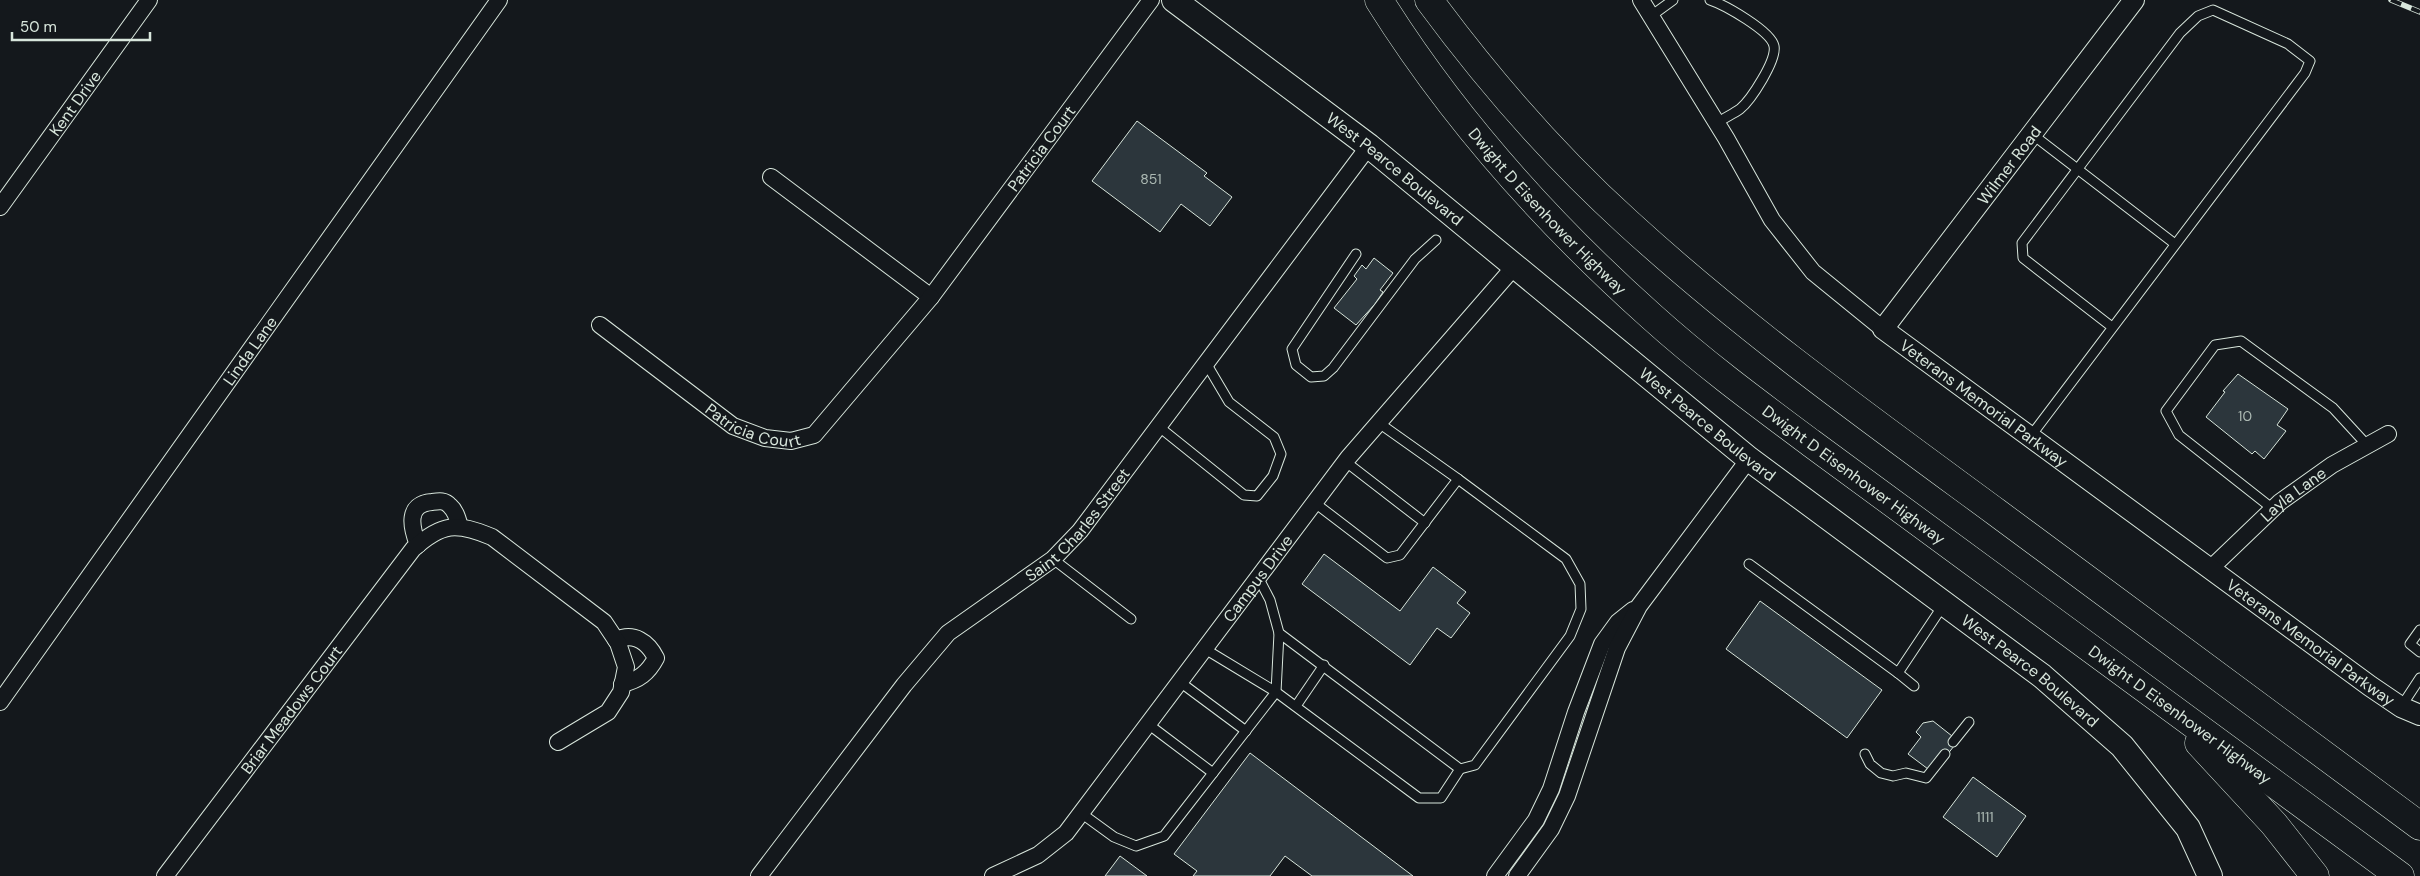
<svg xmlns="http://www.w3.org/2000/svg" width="2420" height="876" viewBox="0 0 2420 876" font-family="'DM Sans',sans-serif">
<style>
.building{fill:#2c363c;stroke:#d8e6dc}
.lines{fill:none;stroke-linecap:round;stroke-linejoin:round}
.service-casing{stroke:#d8e6dc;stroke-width:11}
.minor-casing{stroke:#d8e6dc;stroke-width:18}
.tertiary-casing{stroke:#d8e6dc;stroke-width:22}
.secondary-casing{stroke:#d8e6dc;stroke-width:26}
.motorway-casing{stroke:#d8e6dc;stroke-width:29}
.service{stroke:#14181c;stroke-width:9}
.minor{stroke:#14181c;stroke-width:16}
.tertiary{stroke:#14181c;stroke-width:20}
.secondary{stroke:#14181c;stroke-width:24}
.motorway{stroke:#14181c;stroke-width:28}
.rail-casing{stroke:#d8e6dc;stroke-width:5.5}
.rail{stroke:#14181c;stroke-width:4;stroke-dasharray:11;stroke-linecap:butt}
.labels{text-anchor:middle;stroke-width:4;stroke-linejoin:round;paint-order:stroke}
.number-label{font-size:14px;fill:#adbab4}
.street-label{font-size:16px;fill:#d8e6dc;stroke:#14181c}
</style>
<rect width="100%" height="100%" fill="#14181c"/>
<g class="building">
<path d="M1137,121l70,52 -3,3 28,21 -22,29 -29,-22 -21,28 -68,-51z"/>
<path d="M1374,258l19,15 -13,17 3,2 -8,12 -19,21 -22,-17 23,-29 -3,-3 8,-11 4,4z"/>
<path d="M2238,374l50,35 -11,16 9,6 -22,28 -9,-8 -3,3 -46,-37 19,-25 -2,-1z"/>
<path d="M1324,554l76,57 33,-44 33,25 -9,11 13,10 -19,25 -14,-10 -27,37 -108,-81z"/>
<path d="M1760,601l122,89 -35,48 -121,-89z"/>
<path d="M1933,721l19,15 2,10 -7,9 -5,-4 -14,18 -20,-15 13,-17 -5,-5 7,-9z"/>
<path d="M1250,753l163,123h-101l-27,-20 -15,20h-77l4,-5 -23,-17z"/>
<path d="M1973,777l53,39 -29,41 -54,-40z"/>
<path d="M1120,856l27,20h-42z"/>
</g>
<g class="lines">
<g class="service-casing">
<g id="service">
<path d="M1710,0c15,5 61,31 64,46 3,14 -23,54 -34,63 -7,5 -16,9 -23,14"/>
<path d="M1651,16l22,-16"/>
<path d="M2032,134l143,110"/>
<path d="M1356,254l-64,95 4,16 15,12 13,-1 9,-8 82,-109 21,-19"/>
<path d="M1158,426l86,69 13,1 16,-20 8,-22 -7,-17 -45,-35 -23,-39"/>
<path d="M2030,437l275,-364 5,-12 -22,-17 -75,-34 -15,6 -18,17 -158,210 1,15 89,69"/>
<path d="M1346,462l79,61"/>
<path d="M1458,479l108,80 14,25 1,25 -11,27 -95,129 -15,4"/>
<path d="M1315,503l72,55 13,-3 58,-76 -79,-56"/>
<path d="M2273,509l-94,-74 -13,-24 49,-66 26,-4 92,67 34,37"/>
<path d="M1053,559l78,60"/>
<path d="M1749,564l149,109 46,-69"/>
<path d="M2420,630l-10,14 10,8"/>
<path d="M1205,649l71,43 143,106h22l19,-29 -181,-136 -9,-33 -12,-23"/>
<path d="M1898,673l16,13"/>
<path d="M1180,682l66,49"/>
<path d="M1296,706l28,-41"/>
<path d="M2401,707l19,-29"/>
<path d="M1148,724l65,49"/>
<path d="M1953,742l16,-20"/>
<path d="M1865,754l5,10 11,9 12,3 13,-3 20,5 19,-24"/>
<path d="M1081,813l33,24 22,9 28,-10 112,-144 3,-59"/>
</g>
</g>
<g class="minor-casing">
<g id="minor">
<path d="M1641,0l85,138 46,82 41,52 70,57"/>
<path id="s1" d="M771,177l160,120 220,-297"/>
<path id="s2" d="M0,207l149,-207"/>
<path id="s3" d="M600,325l133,101 32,12 26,3 23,-6 117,-138"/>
<path d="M418,545c-7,-18 -12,-41 14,-43 7,-1 13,-2 18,4 6,5 8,14 10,21"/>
<path id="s4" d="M2210,569l70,-67 52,-37 56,-31"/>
<path d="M616,640c18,-8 32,2 40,18 -8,15 -17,22 -34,26"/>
<path id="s5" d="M0,702l499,-702"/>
<path id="s6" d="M165,876l248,-327c29,-26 43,-27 79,-12l112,85 14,21 8,24 -5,25 -13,20 -50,30"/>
<path id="s7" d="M759,876l145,-191 44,-52 105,-74 27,-28 289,-385"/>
<path id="s8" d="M993,876l45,-21 28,-22 282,-375 166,-191"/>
<path d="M1495,876l41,-56 15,-31 25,-77 26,-68 16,-22 15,-12"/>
<path d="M1517,876l34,-47 16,-33 50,-148 22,-42 110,-147"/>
</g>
</g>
<g class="tertiary-casing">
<g id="tertiary">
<path id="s9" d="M2134,0l-251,329 487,357 31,21 19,8"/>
</g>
</g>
<g class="secondary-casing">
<g id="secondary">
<path id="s10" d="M1174,0l195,146 380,313 293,217 80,70 66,82 22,48"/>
</g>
</g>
<g class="motorway-casing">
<g id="motorway">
<path id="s11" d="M1379,0c74,118 168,223 272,316 51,46 105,86 160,127l589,433"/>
<path d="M1429,0c59,80 125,156 199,223 116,106 243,197 368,289 142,105 283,210 424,314"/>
<path d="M2199,743l75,81 41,52"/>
</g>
</g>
<use href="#service" class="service"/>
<use href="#minor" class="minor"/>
<use href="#tertiary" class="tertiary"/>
<use href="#secondary" class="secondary"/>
<use href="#motorway" class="motorway"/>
<g class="rail-casing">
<path id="rail" d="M2391,0l29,12"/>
</g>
<use href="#rail" class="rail"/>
</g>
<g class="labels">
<g class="number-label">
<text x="1151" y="184">851</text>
<text x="2245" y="421">10</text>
<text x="1985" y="822">1111</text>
</g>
<g class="street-label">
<text dy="6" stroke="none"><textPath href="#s2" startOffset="128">Kent Drive</textPath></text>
<text dy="6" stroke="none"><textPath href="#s1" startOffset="385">Patricia Court</textPath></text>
<text transform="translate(2009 165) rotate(-53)" y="6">Wilmer Road</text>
<text dy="6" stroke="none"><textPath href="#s10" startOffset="278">West Pearce Boulevard</textPath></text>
<text dy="6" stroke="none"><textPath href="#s11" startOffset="271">Dwight D Eisenhower Highway</textPath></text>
<text dy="6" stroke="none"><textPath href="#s5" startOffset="431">Linda Lane</textPath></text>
<text dy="6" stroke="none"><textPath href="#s9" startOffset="539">Veterans Memorial Parkway</textPath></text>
<text dy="6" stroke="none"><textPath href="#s3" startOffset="186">Patricia Court</textPath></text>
<text dy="6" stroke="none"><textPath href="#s10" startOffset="682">West Pearce Boulevard</textPath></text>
<text dy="6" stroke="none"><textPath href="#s11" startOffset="676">Dwight D Eisenhower Highway</textPath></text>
<text dy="6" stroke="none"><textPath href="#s4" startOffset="112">Layla Lane</textPath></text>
<text dy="6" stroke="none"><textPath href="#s7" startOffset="478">Saint Charles Street</textPath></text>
<text dy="6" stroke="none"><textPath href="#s8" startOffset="404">Campus Drive</textPath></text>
<text dy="6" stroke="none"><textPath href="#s9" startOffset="944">Veterans Memorial Parkway</textPath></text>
<text dy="6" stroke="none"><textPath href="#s10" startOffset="1088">West Pearce Boulevard</textPath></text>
<text dy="6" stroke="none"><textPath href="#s6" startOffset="209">Briar Meadows Court</textPath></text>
<text dy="6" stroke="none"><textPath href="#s11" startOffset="1081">Dwight D Eisenhower Highway</textPath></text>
</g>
</g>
<path d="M12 32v8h138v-8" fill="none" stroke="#d8e6dc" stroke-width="2.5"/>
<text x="20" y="32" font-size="15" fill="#d8e6dc" stroke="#14181c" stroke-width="4" paint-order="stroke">50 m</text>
</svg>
